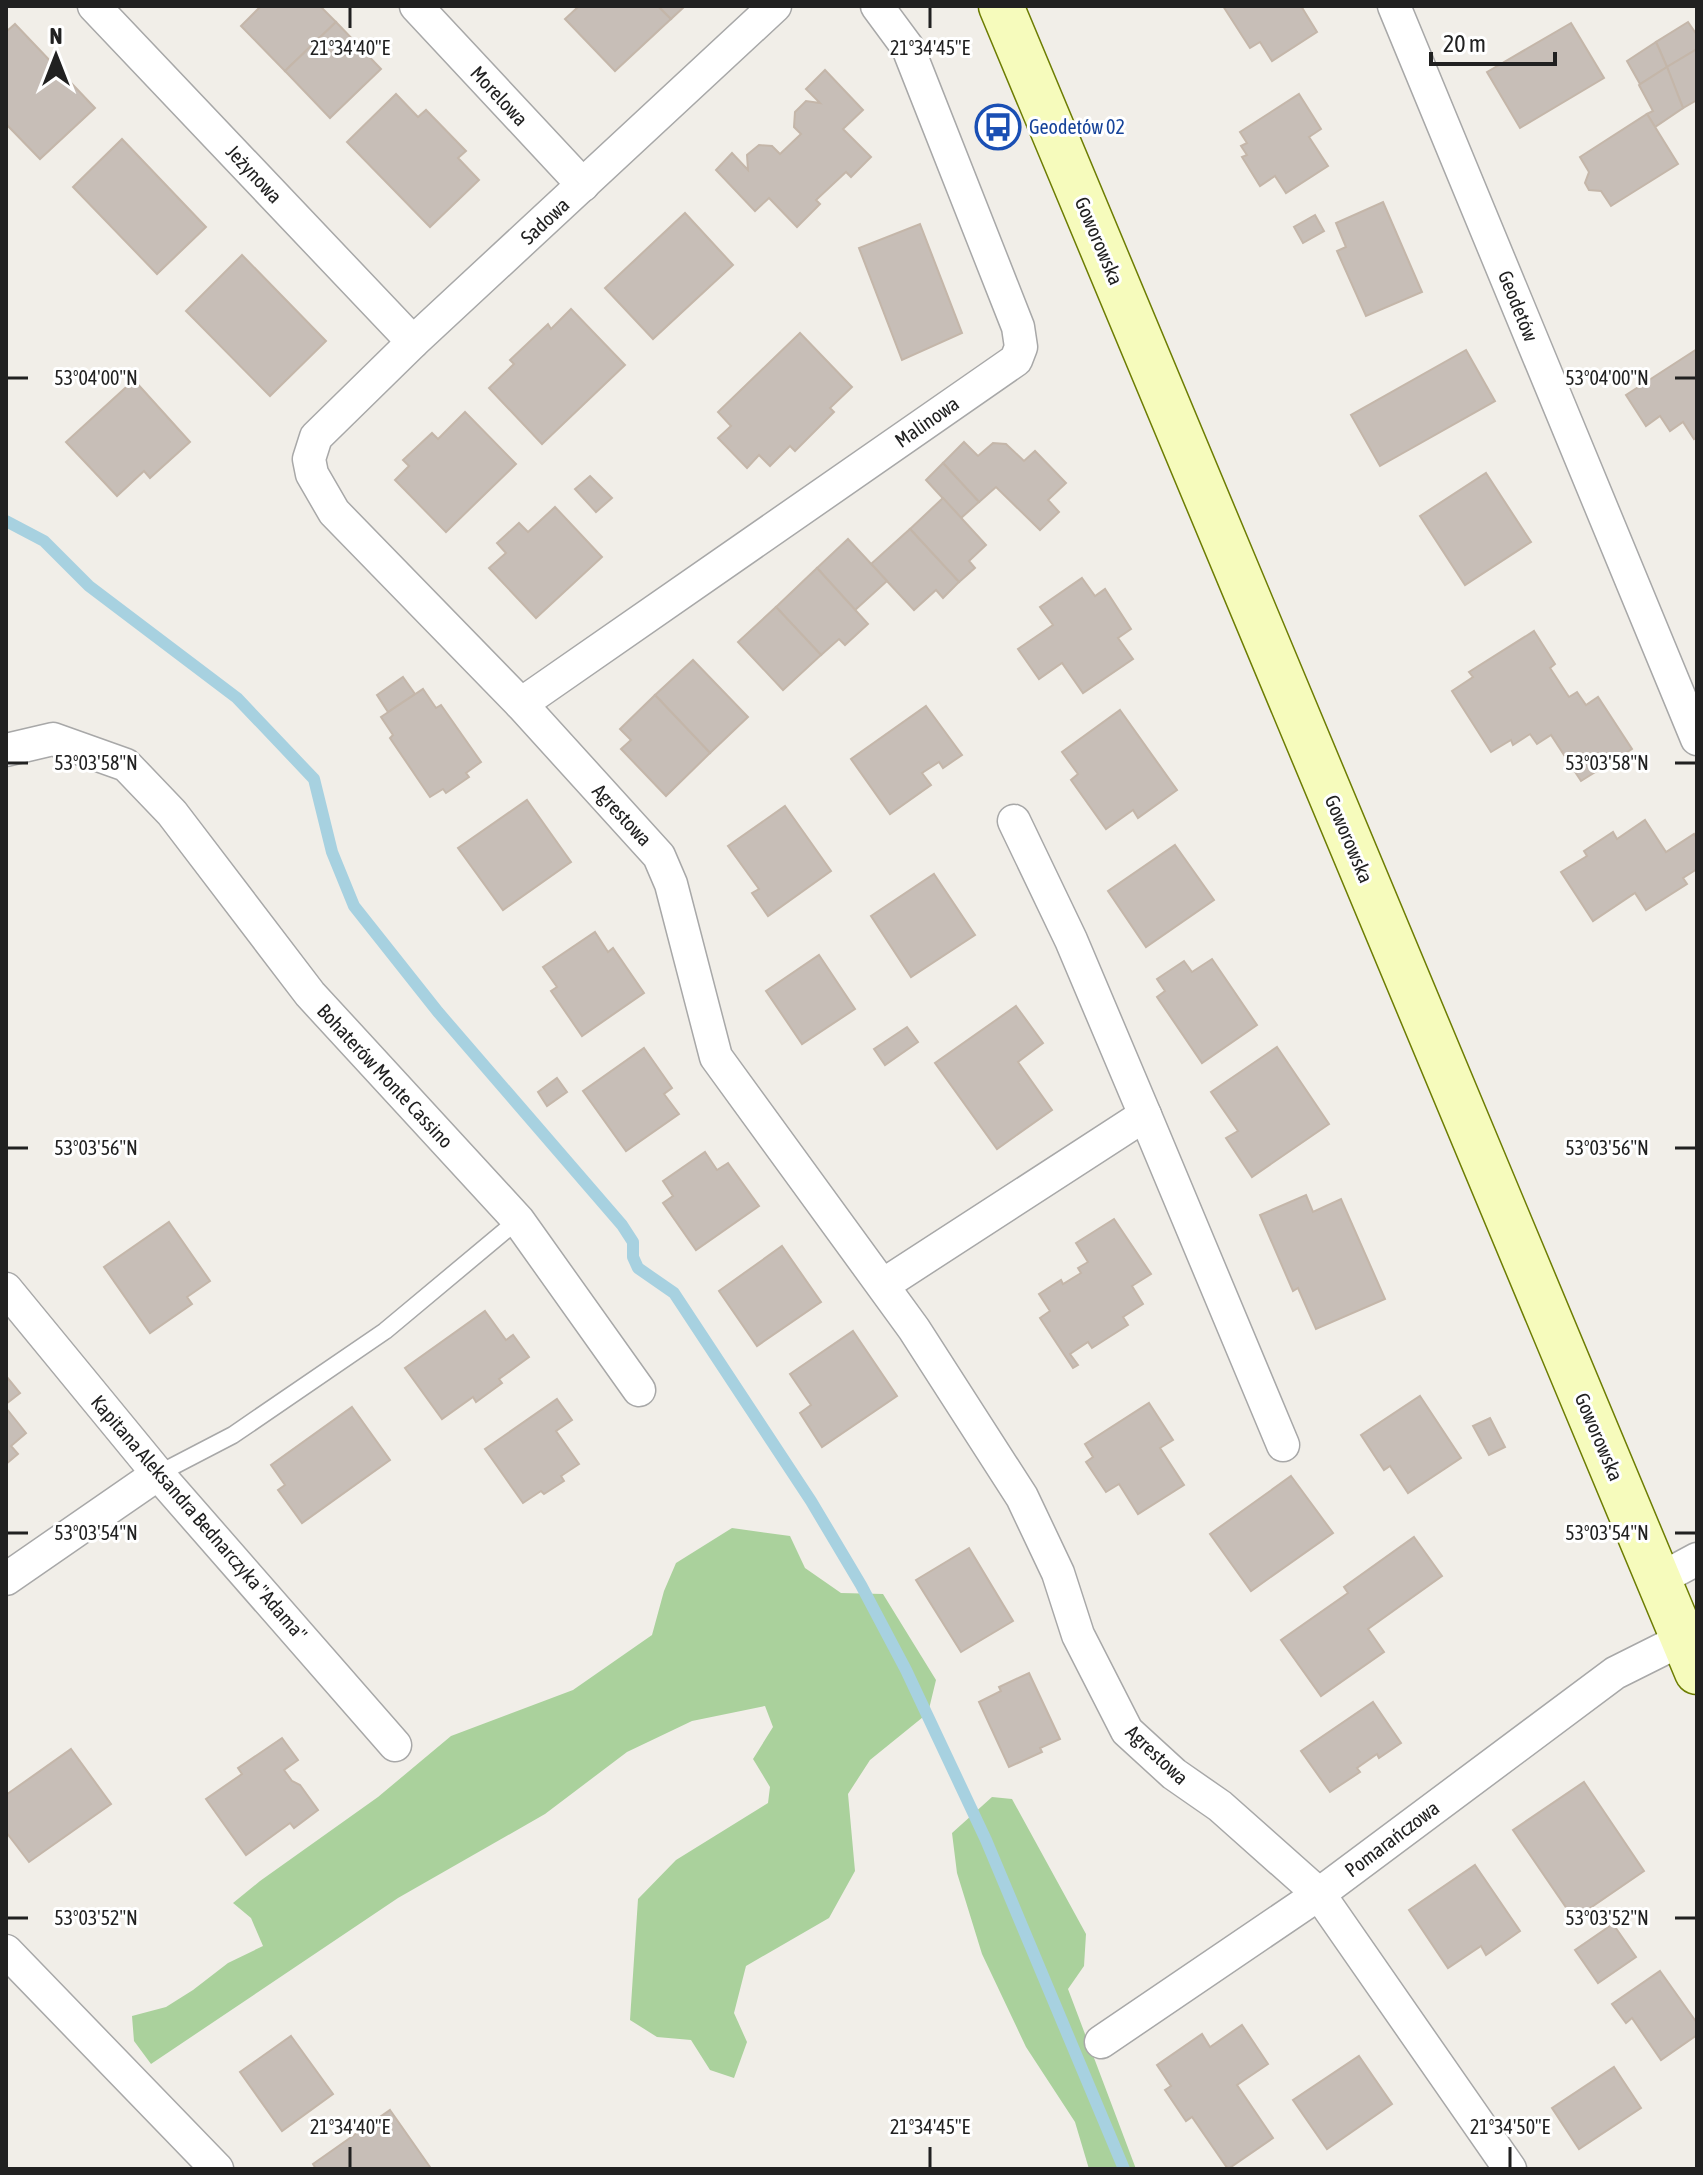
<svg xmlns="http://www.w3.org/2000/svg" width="1703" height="2175" viewBox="0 0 1703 2175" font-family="'Asap Condensed',sans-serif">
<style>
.forest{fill:#aad19c}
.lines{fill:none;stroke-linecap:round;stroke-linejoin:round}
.stream{stroke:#a7d1e0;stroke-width:12}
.building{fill:#c7beb7;stroke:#c4b6a9;stroke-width:2}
.lane-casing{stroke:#a8a8a8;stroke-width:19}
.street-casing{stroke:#a8a8a8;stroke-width:35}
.secondary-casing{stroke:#6d7d03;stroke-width:47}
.lane{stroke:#fff;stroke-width:16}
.street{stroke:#fff;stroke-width:32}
.secondary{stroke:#f6fbbc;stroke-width:44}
.ticks{fill:none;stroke:#212121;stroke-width:3}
.labels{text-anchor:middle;stroke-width:6;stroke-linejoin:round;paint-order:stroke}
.street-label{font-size:20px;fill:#212121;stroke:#fff}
.transit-label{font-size:20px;fill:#164399;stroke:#fff;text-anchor:start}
.ticks-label{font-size:20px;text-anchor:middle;fill:#212121;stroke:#fff;stroke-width:6;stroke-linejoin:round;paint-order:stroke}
</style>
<rect width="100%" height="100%" fill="#f1eee8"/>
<g class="forest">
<path d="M732,1528l58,8 15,32 36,25 42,1 53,86 -8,33 -58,47 -22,34 7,77 -26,47 -83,48 -12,47 13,29 -13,36 -24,-8 -19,-30 -34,-3 -27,-17 8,-121 38,-39 92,-57 2,-16 -17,-28 20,-32 -8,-21 -73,15 -65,31 -82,62 -147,84 -247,166 -17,-23 -2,-25 34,-9 27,-17 35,-27 35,-17 -12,-28 -18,-15 27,-22 118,-84 73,-61 122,-46 79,-55 12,-44 12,-28z"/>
<path d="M992,1797l20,2 74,135 -2,32 -16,23 68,180h-47l-14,-47 -49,-75 -44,-93 -25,-81 -5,-40z"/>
</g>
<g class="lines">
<path class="stream" d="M6,521l38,20 45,45 148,112 77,81 18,73 22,54 84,106 184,213 11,17v15l5,11 36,25 137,208 50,84 45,85 80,170 138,329"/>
</g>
<g class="building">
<path d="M261,6h59l16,16 -51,49 -44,-45z"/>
<path d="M579,6h79l13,13 -56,52 -50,-52z"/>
<path d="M658,6h27l-14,13z"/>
<path d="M1223,6h78l16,26 -45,29 -12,-19 -10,6z"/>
<path d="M336,22l45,47 -51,49 -45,-47z"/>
<path d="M1688,22l9,13v14l-30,18 -11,-25z"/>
<path d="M1571,23l33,55 -84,50 -33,-56z"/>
<path d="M15,24l80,84 -55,51 -34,-35v-92z"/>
<path d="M1656,42l11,25 -27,17 -13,-23z"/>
<path d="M1697,49v51l-14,8 -16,-41z"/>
<path d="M1667,67l16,41 -28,19 -8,-13 6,-3 -14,-26z"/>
<path d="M825,70l38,40 -20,19 28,28 -20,20 -5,-5 -30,28 4,4 -23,23 -28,-29 -14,13 -39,-41 16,-17 16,17 -1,-15 12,-10 13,1 8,8 21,-20 -7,-7 1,-15 11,-11 14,2 -14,-14z"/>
<path d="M396,94l22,23 8,-7 40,41 -8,7 21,22 -49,47 -83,-85z"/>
<path d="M1299,94l22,35 -12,8 19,29 -42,27 -11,-17 -15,10 -18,-29 5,-2 -6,-9 6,-3 -7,-11z"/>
<path d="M1647,114l31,50 -67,42 -10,-15 -12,-1 -4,-7 4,-11 -9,-15z"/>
<path d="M122,139l84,88 -49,47 -84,-87z"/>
<path d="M1383,202l39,90 -56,24 -29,-65 9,-4 -10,-24z"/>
<path d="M685,213l48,52 -80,74 -48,-51z"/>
<path d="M1315,215l9,16 -21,12 -9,-16z"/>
<path d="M920,224l42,109 -60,27 -43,-112z"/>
<path d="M242,255l84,86 -56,55 -84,-85z"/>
<path d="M571,309l54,56 -83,79 -53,-56 25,-24 -4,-4 38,-36 3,5z"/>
<path d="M800,333l52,54 -22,21 4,4 -39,39 -5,-5 -20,20 -11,-11 -12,13 -29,-30 13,-12 -13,-14z"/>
<path d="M1697,349v88l-3,2 -11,-17 -13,9 -10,-15 -14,10 -20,-31z"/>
<path d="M1466,350l29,51 -115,65 -29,-51z"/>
<path d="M134,380l56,62 -40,36 -6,-7 -27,25 -51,-54z"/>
<path d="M465,412l51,52 -70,68 -51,-52 14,-14 -6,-6 29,-27 6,6z"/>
<path d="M964,442l14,14 15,-13 13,1 18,17 11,-10 31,32 -18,17 11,12 -19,18 -44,-43 -17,15 -36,-39z"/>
<path d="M943,463l36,39 -18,16 -35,-38z"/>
<path d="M1486,473l45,69 -66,43 -45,-69z"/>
<path d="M590,476l22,22 -16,14 -21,-23z"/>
<path d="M943,498l43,47 -17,16 6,7 -16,14 -49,-53z"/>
<path d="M555,507l47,50 -66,61 -47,-50 17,-15 -9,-10 22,-20 9,9z"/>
<path d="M910,529l49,53 -16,16 -7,-8 -22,20 -43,-46z"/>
<path d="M848,539l39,42 -32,29 -38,-42z"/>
<path d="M817,568l51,56 -23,21 -6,-6 -18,16 -45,-48z"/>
<path d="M1082,578l13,18 10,-7 26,40 -13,9 15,21 -50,34 -21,-30 -23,16 -21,-30 35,-24 -13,-18z"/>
<path d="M776,607l45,48 -38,35 -45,-48z"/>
<path d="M1534,631l21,33 -5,4 19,29 8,-5 9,13 12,-8 34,52 -51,32 -30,-46 -14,9 -7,-10 -17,11 -2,-5 -20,12 -39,-61 21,-14 -4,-5z"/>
<path d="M693,660l55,57 -38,36 -55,-58z"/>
<path d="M403,677l12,17 -27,18 -11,-17z"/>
<path d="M423,689l13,19 5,-3 40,57 -15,11 3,4 -23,16 -3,-4 -13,8 -40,-59 3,-3 -12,-18z"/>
<path d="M655,695l55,58 -44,43 -45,-47 10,-9 -11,-11z"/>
<path d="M926,706l36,49 -19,13 -4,-6 -17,11 9,12 -41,29 -39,-55z"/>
<path d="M1120,710l57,80 -39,28 -5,-8 -27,19 -35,-49 7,-6 -16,-22z"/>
<path d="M527,800l44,62 -68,48 -45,-62z"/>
<path d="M785,806l46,65 -63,45 -16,-23 7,-4 -31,-43z"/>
<path d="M1645,820l21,32 28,-18 3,5v30l-14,9 4,6 -41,26 -11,-17 -42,28 -32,-49 26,-16 -3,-5 29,-19 4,7z"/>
<path d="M1175,845l39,55 -68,47 -38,-56z"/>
<path d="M934,874l41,61 -64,42 -40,-61z"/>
<path d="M595,932l13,20 5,-4 31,45 -62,43 -31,-45 6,-4 -14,-20z"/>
<path d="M819,955l36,54 -53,35 -36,-53z"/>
<path d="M1212,959l45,66 -55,38 -45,-66 8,-6 -8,-12 27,-18 8,11z"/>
<path d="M1016,1006l27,37 -25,19 34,48 -55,39 -62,-86z"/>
<path d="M907,1027l11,15 -33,23 -11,-16z"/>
<path d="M1277,1047l52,77 -77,53 -26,-39 12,-7 -27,-39z"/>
<path d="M644,1048l28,40 -8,6 15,20 -53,37 -43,-60z"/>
<path d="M557,1078l10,14 -20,14 -9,-14z"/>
<path d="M705,1152l12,18 11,-7 31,43 -63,44 -33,-47 10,-7 -10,-15z"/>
<path d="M1306,1195l7,17 28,-13 44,100 -69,30 -18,-41 -5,3 -33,-76z"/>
<path d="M1114,1219l37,55 -19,12 11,18 -20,13 5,8 -36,23 -4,-6 -18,12 8,11 -5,3 -33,-50 10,-7 -11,-17 22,-14 2,4 18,-11 -3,-5 10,-6 -12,-19z"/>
<path d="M169,1222l41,59 -23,16 5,7 -42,29 -46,-66z"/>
<path d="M782,1246l39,56 -64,44 -38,-55z"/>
<path d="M485,1311l21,29 7,-5 16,22 -30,22 3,4 -26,19 -3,-5 -31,22 -37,-51z"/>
<path d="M853,1331l44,65 -75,51 -22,-34 11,-8 -21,-31z"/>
<path d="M6,1376l14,17 -14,11z"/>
<path d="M1420,1396l41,62 -53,35 -18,-27 -6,4 -23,-35z"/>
<path d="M557,1399l15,21 -16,11 23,33 -18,12 3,5 -20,13 -3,-3 -18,12 -38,-54z"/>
<path d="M1149,1403l24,37 -13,8 24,37 -46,29 -19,-30 -13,8 -20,-30 7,-5 -8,-13z"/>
<path d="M352,1407l38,53 -88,63 -24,-33 7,-5 -14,-20z"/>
<path d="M6,1408l20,25 -15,13 7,8 -12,10z"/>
<path d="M1490,1418l15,29 -16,8 -16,-29z"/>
<path d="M1291,1476l42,57 -82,58 -41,-57z"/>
<path d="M1414,1537l28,39 -74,53 16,23 -63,44 -40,-56 67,-47 -4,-6z"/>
<path d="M969,1548l44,73 -52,31 -45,-72z"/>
<path d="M1029,1673l31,66 -20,9 2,4 -33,15 -30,-65 22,-11 -2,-4z"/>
<path d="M1373,1702l28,41 -22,15 -2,-4 -20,14 3,4 -30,20 -29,-41z"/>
<path d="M282,1738l16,22 -14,10 8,11 8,4 18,25 -24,18 -4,-5 -44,32 -40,-56 36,-25 -4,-6z"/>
<path d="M71,1749l40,55 -82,58 -23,-30v-37z"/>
<path d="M1584,1782l60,89 -70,48 -61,-89z"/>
<path d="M1475,1865l45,66 -34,24 -5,-9 -33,22 -39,-58z"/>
<path d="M1613,1924l23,33 -38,26 -23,-33z"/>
<path d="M1660,1971l37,52v12l-36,25 -29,-42 -6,5 -14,-19z"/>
<path d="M1242,2025l26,39 -31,21 36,53 -45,31 -36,-52 -6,4 -21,-31 6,-4 -14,-21 45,-31 8,13z"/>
<path d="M291,2036l42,58 -51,37 -42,-59z"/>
<path d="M1359,2056l33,48 -65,45 -34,-49z"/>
<path d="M1614,2067l27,41 -62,41 -27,-41z"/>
<path d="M390,2110l40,57 -4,2h-110l-3,-5z"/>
</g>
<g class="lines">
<g class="lane-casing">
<path id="lane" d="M158,1474l75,-39 152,-104 133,-111"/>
</g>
<g class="street-casing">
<g id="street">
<path d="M94,6l319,336"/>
<path d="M416,6l167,179"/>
<path d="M775,6l-362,336 -97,95 -7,22 3,15 22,38 187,192 138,152 12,28 45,173 198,272 108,168 36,76 20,62 49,96 47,43 46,32 99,88 191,275"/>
<path d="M1394,6l303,733"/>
<path d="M521,704l495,-344 5,-13 -3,-20 -110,-279 -31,-42"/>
<path d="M6,750l47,-11 73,26 46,48 138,181 208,226 121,170"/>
<path d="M1145,1115l138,330"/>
<path d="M883,1285l262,-170 -74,-175 -57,-119"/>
<path d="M6,1289l152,185 237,271"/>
<path d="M6,1579l152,-105"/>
<path d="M1658,1580l39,-21"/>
<path d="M6,1951l211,218"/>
<path d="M1101,2042l218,-148 296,-221 68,-34"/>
</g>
</g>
<g class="secondary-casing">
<path id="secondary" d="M1001,6l696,1666"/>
</g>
<use href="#lane" class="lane"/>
<use href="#street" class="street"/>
<use href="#secondary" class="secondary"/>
</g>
<path class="ticks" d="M350,8v20M930,8v20M8,378h20M1675,378h20M8,763h20M1675,763h20M8,1148h20M1675,1148h20M8,1533h20M1675,1533h20M8,1918h20M1675,1918h20M350,2147v20M930,2147v20M1510,2147v20"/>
<defs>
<g id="bus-ring" transform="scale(2.3)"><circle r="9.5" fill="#fff" stroke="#1a4fb4" stroke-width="1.5"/><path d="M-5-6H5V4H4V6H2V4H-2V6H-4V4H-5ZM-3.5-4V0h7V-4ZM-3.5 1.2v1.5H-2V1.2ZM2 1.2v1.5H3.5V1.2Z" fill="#1a4fb4"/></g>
</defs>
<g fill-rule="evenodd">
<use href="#bus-ring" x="998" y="127"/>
</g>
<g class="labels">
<g class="street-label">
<text transform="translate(499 96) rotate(47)" y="7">Morelowa</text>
<text transform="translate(254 174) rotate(47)" y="7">Jeżynowa</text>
<text transform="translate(545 221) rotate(-43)" y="7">Sadowa</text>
<text transform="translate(1099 241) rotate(67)" y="7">Goworowska</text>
<text transform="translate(1518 306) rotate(68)" y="7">Geodetów</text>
<text transform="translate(927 422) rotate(-35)" y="7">Malinowa</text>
<text transform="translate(622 815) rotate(47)" y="7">Agrestowa</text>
<text transform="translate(1349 839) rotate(67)" y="7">Goworowska</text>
<text transform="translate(385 1076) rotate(47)" y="7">Bohaterów Monte Cassino</text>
<text transform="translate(1599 1437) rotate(67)" y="7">Goworowska</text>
<text transform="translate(199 1518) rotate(49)" y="7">Kapitana Aleksandra Bednarczyka "Adama"</text>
<text transform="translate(1157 1755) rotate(43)" y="7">Agrestowa</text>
<text transform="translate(1392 1839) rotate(-37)" y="7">Pomarańczowa</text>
</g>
<g class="transit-label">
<text x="1029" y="134">Geodetów 02</text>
</g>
</g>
<g class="ticks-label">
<text x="350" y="55">21°34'40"E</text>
<text x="930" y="55">21°34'45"E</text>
<text x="96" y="385">53°04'00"N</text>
<text x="1607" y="385">53°04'00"N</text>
<text x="96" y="770">53°03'58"N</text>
<text x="1607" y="770">53°03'58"N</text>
<text x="96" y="1155">53°03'56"N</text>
<text x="1607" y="1155">53°03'56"N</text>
<text x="96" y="1540">53°03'54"N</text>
<text x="1607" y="1540">53°03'54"N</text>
<text x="96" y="1925">53°03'52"N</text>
<text x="1607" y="1925">53°03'52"N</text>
<text x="350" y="2134">21°34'40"E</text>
<text x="930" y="2134">21°34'45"E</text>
<text x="1510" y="2134">21°34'50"E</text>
</g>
<rect width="1703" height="2175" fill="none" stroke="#212121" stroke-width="16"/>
<g transform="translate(56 56)" stroke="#ffffff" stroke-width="6" paint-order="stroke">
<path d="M0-6L14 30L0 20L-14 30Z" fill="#212121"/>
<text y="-12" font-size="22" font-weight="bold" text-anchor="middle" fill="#212121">N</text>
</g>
<path d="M1431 52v12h124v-12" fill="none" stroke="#212121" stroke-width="4"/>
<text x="1443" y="52" font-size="24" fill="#212121" stroke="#ffffff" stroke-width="6" paint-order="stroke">20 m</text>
</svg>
